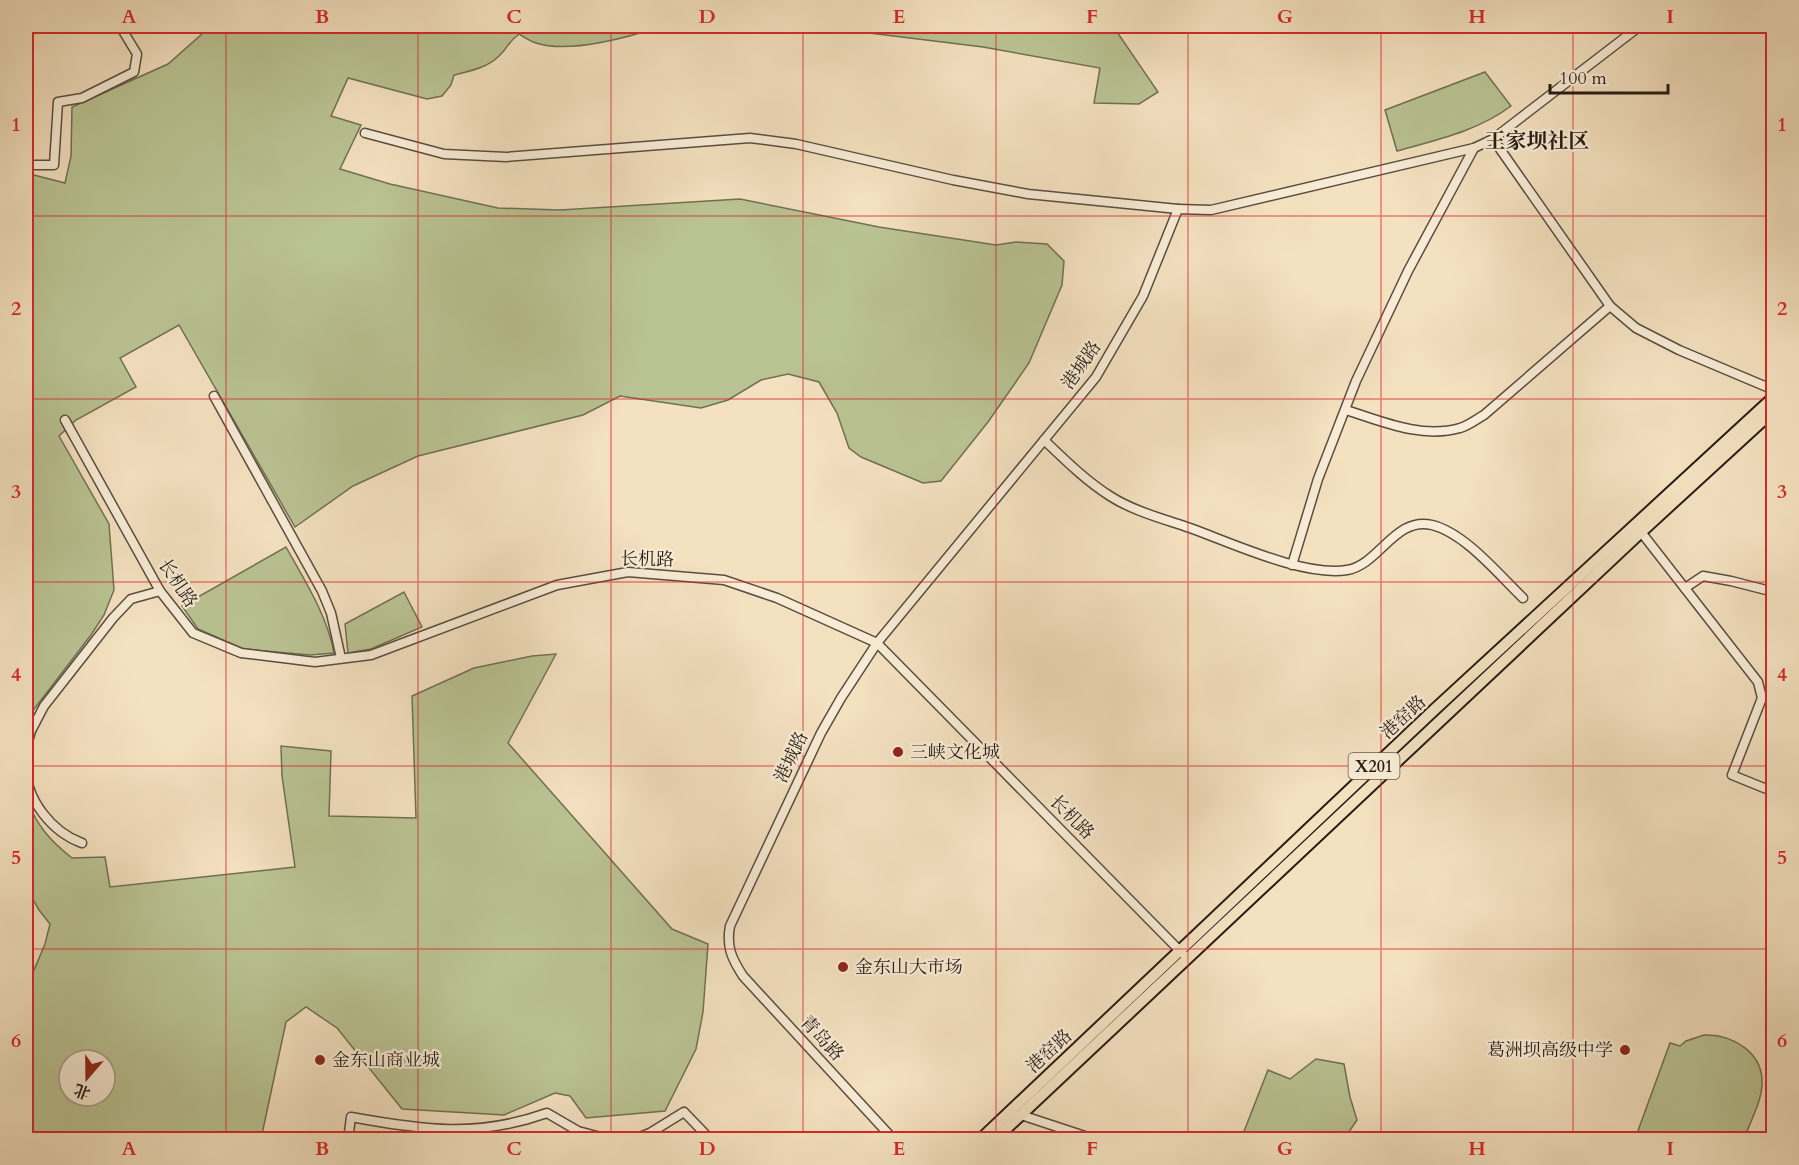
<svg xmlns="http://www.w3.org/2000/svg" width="1799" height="1165" viewBox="0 0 1799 1165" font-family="Cardo,'Noto Serif SC',serif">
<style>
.green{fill:#bac393;stroke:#707054;stroke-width:1.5;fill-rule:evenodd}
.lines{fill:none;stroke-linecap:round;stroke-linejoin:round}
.minor-casing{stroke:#5a4d40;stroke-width:11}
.major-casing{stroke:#271c15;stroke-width:14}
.minor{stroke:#f8ecd6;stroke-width:8}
.major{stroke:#f4e1c0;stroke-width:10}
.grid{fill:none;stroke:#d62828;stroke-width:1.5;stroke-opacity:0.55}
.poi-dot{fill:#8f2418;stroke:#f8ecd6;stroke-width:2}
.labels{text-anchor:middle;stroke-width:4.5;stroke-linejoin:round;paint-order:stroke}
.shield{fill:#f8ecd6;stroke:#665a4f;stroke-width:1.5}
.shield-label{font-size:16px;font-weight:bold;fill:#271c15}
.street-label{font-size:18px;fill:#271c15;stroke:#f8ecd6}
.poi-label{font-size:18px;fill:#271c15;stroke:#f8ecd6;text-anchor:start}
.quarter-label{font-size:21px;font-weight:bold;fill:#271c15;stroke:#f8ecd6}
.neatline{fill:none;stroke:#d62828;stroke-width:2}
.grid-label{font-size:20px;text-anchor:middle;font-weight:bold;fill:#d62828}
</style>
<rect width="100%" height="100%" fill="#f4e1c0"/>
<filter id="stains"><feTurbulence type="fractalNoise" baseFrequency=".00333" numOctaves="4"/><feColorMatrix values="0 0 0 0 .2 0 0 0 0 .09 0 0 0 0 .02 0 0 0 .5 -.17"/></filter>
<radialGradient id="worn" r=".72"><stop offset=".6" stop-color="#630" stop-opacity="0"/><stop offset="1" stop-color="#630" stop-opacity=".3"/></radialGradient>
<g class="green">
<path d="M211,26h451c-32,11 -93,28 -126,17 -6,-2 -12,-6 -17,-9 -12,9 -11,14 -20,22 -12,12 -29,15 -45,19l-3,10 -9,11 -15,3 -79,-21 -17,38 30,9 -21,44 50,15 108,24 62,2 180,-11 139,28 117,18 20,-3 31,2 17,17 -2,24 -33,78 -41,59 -47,59 -18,2 -62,-26 -12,-9 -12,-35 -18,-31 -31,-8 -27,6 -33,20 -27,8 -81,-12 -37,19 -165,41 -65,30 -58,41 -116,-202 -59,33 16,29 -60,33 -17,16 50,88 5,66 -10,25 -13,20 -60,78 -5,13v-553l39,10 6,-27 1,-49 96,-43z"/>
<path d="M845,26h268l45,66 -19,12 -45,-1 6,-35 -117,-21 -130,-16z"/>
<path d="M1485,72l26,34c-33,25 -75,34 -114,45l-12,-41z"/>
<path d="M286,547c19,34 41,68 48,106l-24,2 -66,-6 -46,-20 -16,-23z"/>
<path d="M404,592l18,35 -51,22 -23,4 -3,-29z"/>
<path d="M556,654l-48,89 164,186 36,15 -5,68 -7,37 -31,62 -79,7 -16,-22 -15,-3 -51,22 -102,-6 -65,-81 -31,-21 -20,15 -25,117h-228l-7,-12v-138l19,-45 5,-20 -11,-14 -13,-23v-87c13,27 22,39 46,58l33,-1 5,30 185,-20 -13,-91 -1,-30 50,5 -2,65 87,2 -4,-122 62,-28 58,-12zM69,1060h36v36h-36z"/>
<path d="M1704,1035c29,-1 60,18 58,50 -1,18 -12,37 -18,54h-109l35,-96 10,3 6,-5z"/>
<path d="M1316,1059l28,5 6,33 7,23 -13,19h-103l27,-69 22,9z"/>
</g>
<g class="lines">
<g class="minor-casing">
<g id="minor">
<path d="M365,133l79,21 62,3 244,-19 46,6 157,36 75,14 150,15"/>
<path d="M1493,139l117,167 26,22 43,22 95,40"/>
<path d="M26,163l2,2h26l4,-63 24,-4 52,-26 3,-18 -17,-28"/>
<path d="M214,396l108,195 9,22 10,45"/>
<path d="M1346,410c35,11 75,29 114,18 8,-2 17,-9 24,-13l126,-109"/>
<path d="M65,420l95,171 33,42 48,20 74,9 56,-7 186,-70 71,-13 96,8 53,18 100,45 306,311"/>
<path d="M1044,440c21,20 41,40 66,56 23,15 54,23 80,32 42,15 114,49 157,42 32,-5 48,-54 85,-45 33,8 67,50 91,73"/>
<path d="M1641,532l117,150 4,16 -30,77 42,17"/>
<path d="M1292,565l26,-86 38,-98 52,-110 66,-123"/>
<path d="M1685,588l18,-12 28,5 43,11"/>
<path d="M26,749l5,-18 13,-25 69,-88 18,-19 29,-8"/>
<path d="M26,767c0,33 26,65 56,76"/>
<path d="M1021,1115l76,25"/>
<path d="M348,1140l3,-23c72,13 126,21 196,-4l31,18 34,9"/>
<path d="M632,1140l18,-7 34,-21 27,28"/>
<path d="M894,1140l-151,-164c-11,-17 -17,-29 -13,-50l91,-193 20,-35 36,-55 219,-266 47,-81 35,-87 33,1 263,-62 19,-9 147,-113"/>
</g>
</g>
<g class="major-casing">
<g id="major">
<path d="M1772,26l2,5"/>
<path d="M980,1140l454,-430 340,-313"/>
<path d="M994,1140l647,-608 133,-122"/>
</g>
</g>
<use href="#minor" class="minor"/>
<use href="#major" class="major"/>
</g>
<path class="grid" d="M226,26v1114M418,26v1114M611,26v1114M803,26v1114M996,26v1114M1188,26v1114M1381,26v1114M1573,26v1114M26,216h1748M26,399h1748M26,582h1748M26,766h1748M26,949h1748"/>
<g class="poi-dot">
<circle cx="898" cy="752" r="6"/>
<circle cx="843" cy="967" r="6"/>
<circle cx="1625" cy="1050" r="6"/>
<circle cx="320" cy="1060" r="6"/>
</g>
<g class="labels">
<rect class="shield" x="1348.5" y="753" width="51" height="26" rx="4.5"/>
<g class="shield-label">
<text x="1374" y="772">X201</text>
</g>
<g class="street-label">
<text transform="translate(1081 365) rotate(-55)" y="6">港城路</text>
<text transform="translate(647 559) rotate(1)" y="6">长机路</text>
<text transform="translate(178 583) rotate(56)" y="6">长机路</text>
<text transform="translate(1403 717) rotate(-43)" y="6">港窑路</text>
<text transform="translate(791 757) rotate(-65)" y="6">港城路</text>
<text transform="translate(1072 817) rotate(45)" y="6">长机路</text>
<text transform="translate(822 1038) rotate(47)" y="6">青岛路</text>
<text transform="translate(1049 1051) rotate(-43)" y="6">港窑路</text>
</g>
<g class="poi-label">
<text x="910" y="758">三峡文化城</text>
<text x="855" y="973">金东山大市场</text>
<text x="1613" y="1056" text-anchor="end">葛洲坝高级中学</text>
<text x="332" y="1066">金东山商业城</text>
</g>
<g class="quarter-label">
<text x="1537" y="148">王家坝社区</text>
</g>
</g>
<rect width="1799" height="1165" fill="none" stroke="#f4e1c0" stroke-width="66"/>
<g transform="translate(87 1078) rotate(200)"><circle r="28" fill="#f8ecd6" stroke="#a49989" stroke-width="1.5"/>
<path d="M0-4.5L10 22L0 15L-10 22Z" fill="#8f2418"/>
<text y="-9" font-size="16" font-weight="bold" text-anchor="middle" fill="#271c15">北</text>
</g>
<path d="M1550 84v9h118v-9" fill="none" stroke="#271c15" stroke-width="3"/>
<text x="1559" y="84" font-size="18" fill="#271c15" stroke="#f8ecd6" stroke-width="4.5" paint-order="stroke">100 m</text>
<rect x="33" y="33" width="1733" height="1099" class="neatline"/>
<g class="grid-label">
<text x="129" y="23">A</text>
<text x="322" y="23">B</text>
<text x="514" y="23">C</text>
<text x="707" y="23">D</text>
<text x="899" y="23">E</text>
<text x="1092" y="23">F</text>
<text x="1285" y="23">G</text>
<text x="1477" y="23">H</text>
<text x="1670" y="23">I</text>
<text x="16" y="131">1</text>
<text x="1782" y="131">1</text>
<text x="16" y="315">2</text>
<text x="1782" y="315">2</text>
<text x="16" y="498">3</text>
<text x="1782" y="498">3</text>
<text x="16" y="681">4</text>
<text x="1782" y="681">4</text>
<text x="16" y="864">5</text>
<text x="1782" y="864">5</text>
<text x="16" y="1047">6</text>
<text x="1782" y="1047">6</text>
<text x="129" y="1155">A</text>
<text x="322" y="1155">B</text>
<text x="514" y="1155">C</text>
<text x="707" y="1155">D</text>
<text x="899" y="1155">E</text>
<text x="1092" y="1155">F</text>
<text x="1285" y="1155">G</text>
<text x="1477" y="1155">H</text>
<text x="1670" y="1155">I</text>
</g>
<rect width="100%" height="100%" filter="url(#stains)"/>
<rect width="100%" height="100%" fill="url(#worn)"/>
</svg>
